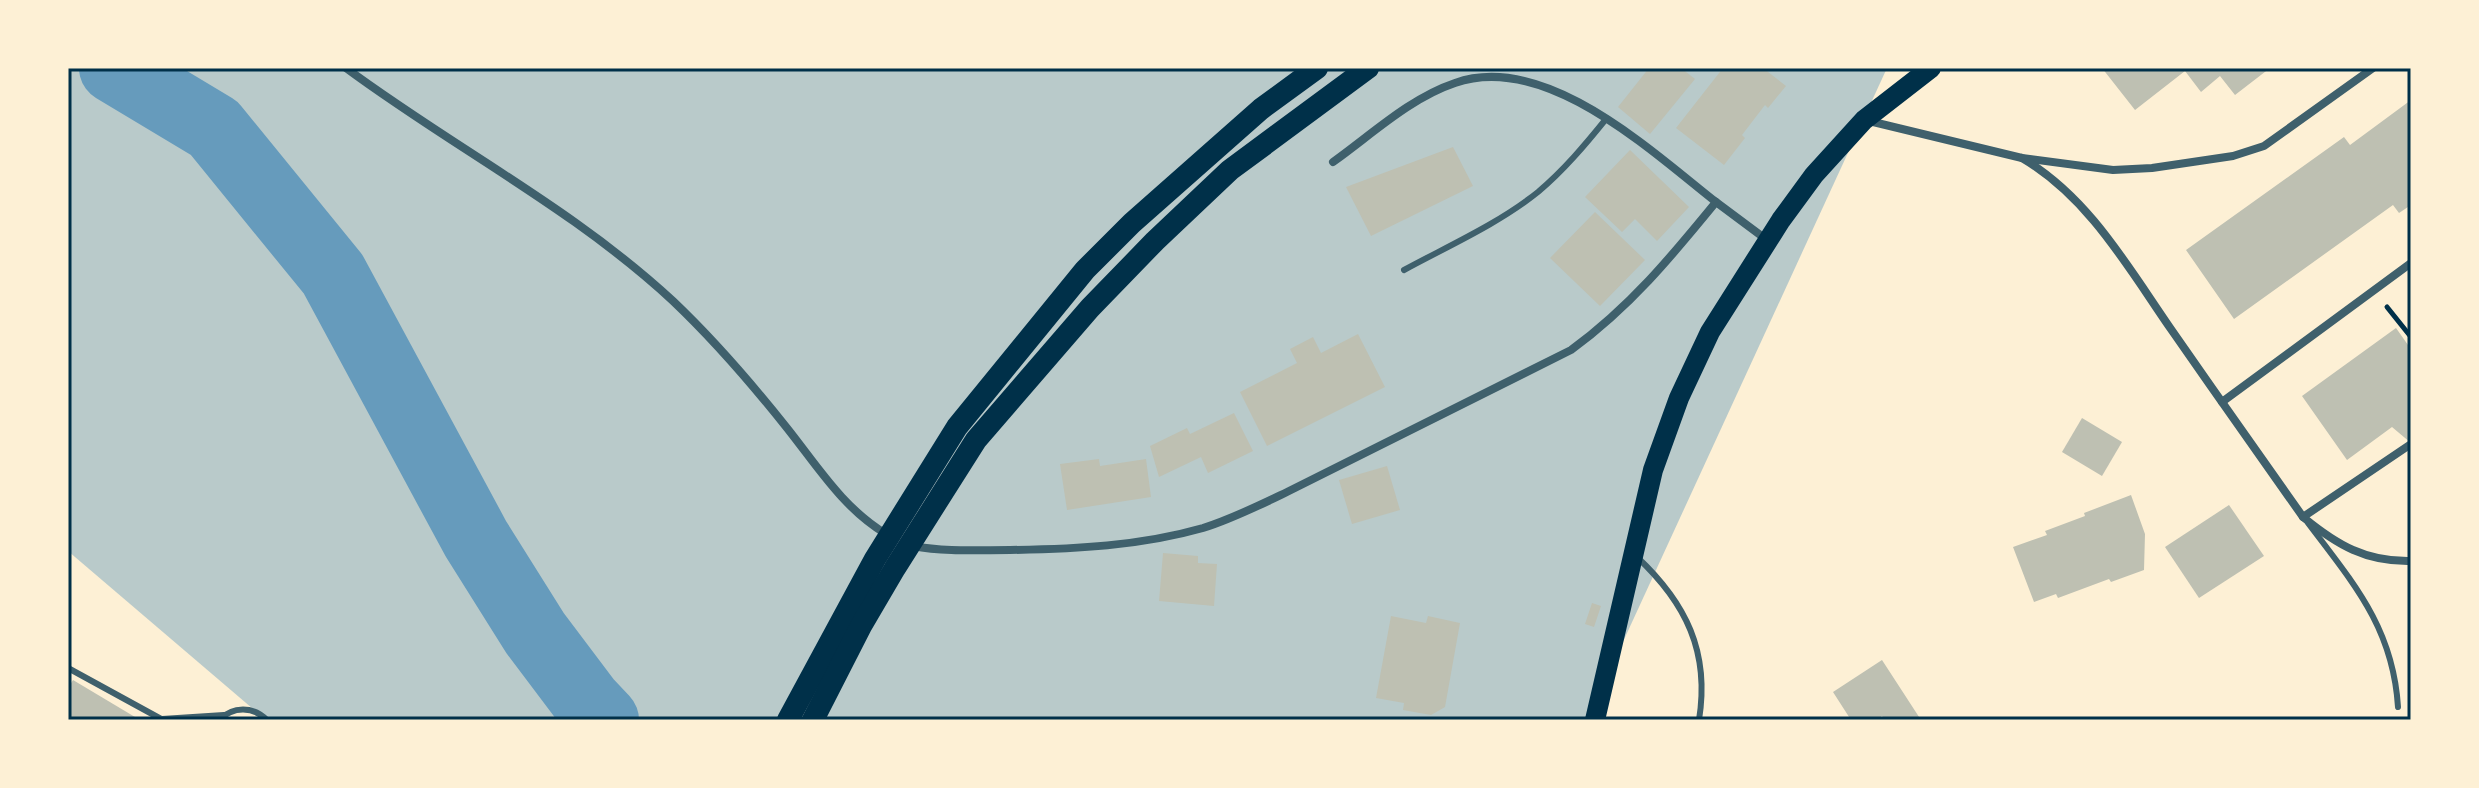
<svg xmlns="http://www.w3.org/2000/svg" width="2479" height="788" viewBox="0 0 2479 788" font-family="'IBM Plex Serif',serif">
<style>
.green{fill:#b9caca}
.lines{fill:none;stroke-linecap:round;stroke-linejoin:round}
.river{stroke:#669bbc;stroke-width:70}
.building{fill:#bec0b2}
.path{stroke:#003049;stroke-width:5}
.service{stroke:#3f606c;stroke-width:6}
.minor{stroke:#3f606c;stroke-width:8}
.primary{stroke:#003049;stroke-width:20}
.trunk{stroke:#003049;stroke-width:22}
.neatline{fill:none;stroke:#003049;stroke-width:3}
</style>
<rect width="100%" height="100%" fill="#fdf0d5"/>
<path class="green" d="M68,68h1819l-300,652h-1321l-198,-169z"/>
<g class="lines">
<path class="river" d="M114,68l100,60 119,146 143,265 59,94 52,69 17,18"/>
</g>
<g class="building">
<path d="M1649,68h32l14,11 -45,55 -32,-27z"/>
<path d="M1723,68h40l23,18 -18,22 -3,-3 -23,30 3,3 -21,27 -48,-37z"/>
<path d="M2102,68h168l-35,27 -15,-19 -19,16 -16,-21 -50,39z"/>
<path d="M2411,100v105l-12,8 -6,-8 -159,114 -48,-69 158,-113 6,8z"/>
<path d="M1453,147l20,39 -102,50 -25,-49z"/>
<path d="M1630,150l59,57 -32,34 -22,-22 -13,13 -37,-35z"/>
<path d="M1595,212l50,48 -45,46 -50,-48z"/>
<path d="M2396,328l12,17h3v98l-19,-16 -45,33 -45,-64z"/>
<path d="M1358,334l27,53 -118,59 -27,-54 57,-29 -7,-14 23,-12 8,16z"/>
<path d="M1234,413l19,38 -45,22 -7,-16 -42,20 -9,-31 37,-18 3,6z"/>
<path d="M2082,418l40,24 -20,34 -40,-24z"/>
<path d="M1099,459l1,7 46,-7 5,38 -84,13 -7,-46z"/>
<path d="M1387,466l13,44 -48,14 -13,-44z"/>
<path d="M2131,495l14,39 -1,36 -33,12 -2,-3 -51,19 -2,-4 -22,8 -21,-55 34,-12 -2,-4 40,-15 -1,-3z"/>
<path d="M2229,505l35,51 -65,42 -34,-51z"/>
<path d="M1163,553l35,3v7l19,1 -3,42 -55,-5z"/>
<path d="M1592,603l9,3 -7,21 -9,-3z"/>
<path d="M1391,616l35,7 2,-7 32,7 -15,84 -14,8 -28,-5 1,-7 -28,-5z"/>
<path d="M1882,660l39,60h-36l-3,-4 -5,4h-26l-18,-28z"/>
<path d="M73,680l67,40h-72v-32z"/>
</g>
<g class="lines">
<path class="path" d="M2387,307l24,30"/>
<g class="service">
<path d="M1404,270c44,-24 94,-46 134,-78 26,-22 47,-47 68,-73"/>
<path d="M2308,523c46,61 85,105 90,184"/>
<path d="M1637,557c49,46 73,95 62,163"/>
<path d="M68,668l95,52"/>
<path d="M162,719l62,-4"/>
<path d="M219,720c14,-14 34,-14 48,0"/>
</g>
<g class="minor">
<path d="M346,68c108,80 228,141 327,233 41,39 79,83 114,127 31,39 56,80 99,106"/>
<path d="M1869,121l153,37 91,12 39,-2 81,-12 31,-10 109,-78"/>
<path d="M2022,158c68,40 107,111 151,174 43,62 87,124 130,185 34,28 63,45 108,44"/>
<path d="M1333,162c38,-27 77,-64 122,-79 90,-32 196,68 261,119"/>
<path d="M2222,402l189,-139"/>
<path d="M2303,517l108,-73"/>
<path d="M913,546c32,6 64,4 97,4 65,-1 130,-4 193,-22 29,-9 57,-23 84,-36l284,-142c59,-43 100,-93 145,-148l51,38"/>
</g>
<path class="primary" d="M1595,720l58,-250 26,-72 31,-66 71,-112 33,-45 50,-55 67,-52"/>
<g class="trunk">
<path d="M788,720l87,-161 82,-132 128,-157 47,-47 129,-114 56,-41"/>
<path d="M813,720l48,-94 34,-58 81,-128 114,-132 65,-67 75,-71 138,-102"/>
</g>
</g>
<rect width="2479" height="788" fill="none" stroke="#fdf0d5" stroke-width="140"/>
<rect x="70" y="70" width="2339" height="648" class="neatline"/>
</svg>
